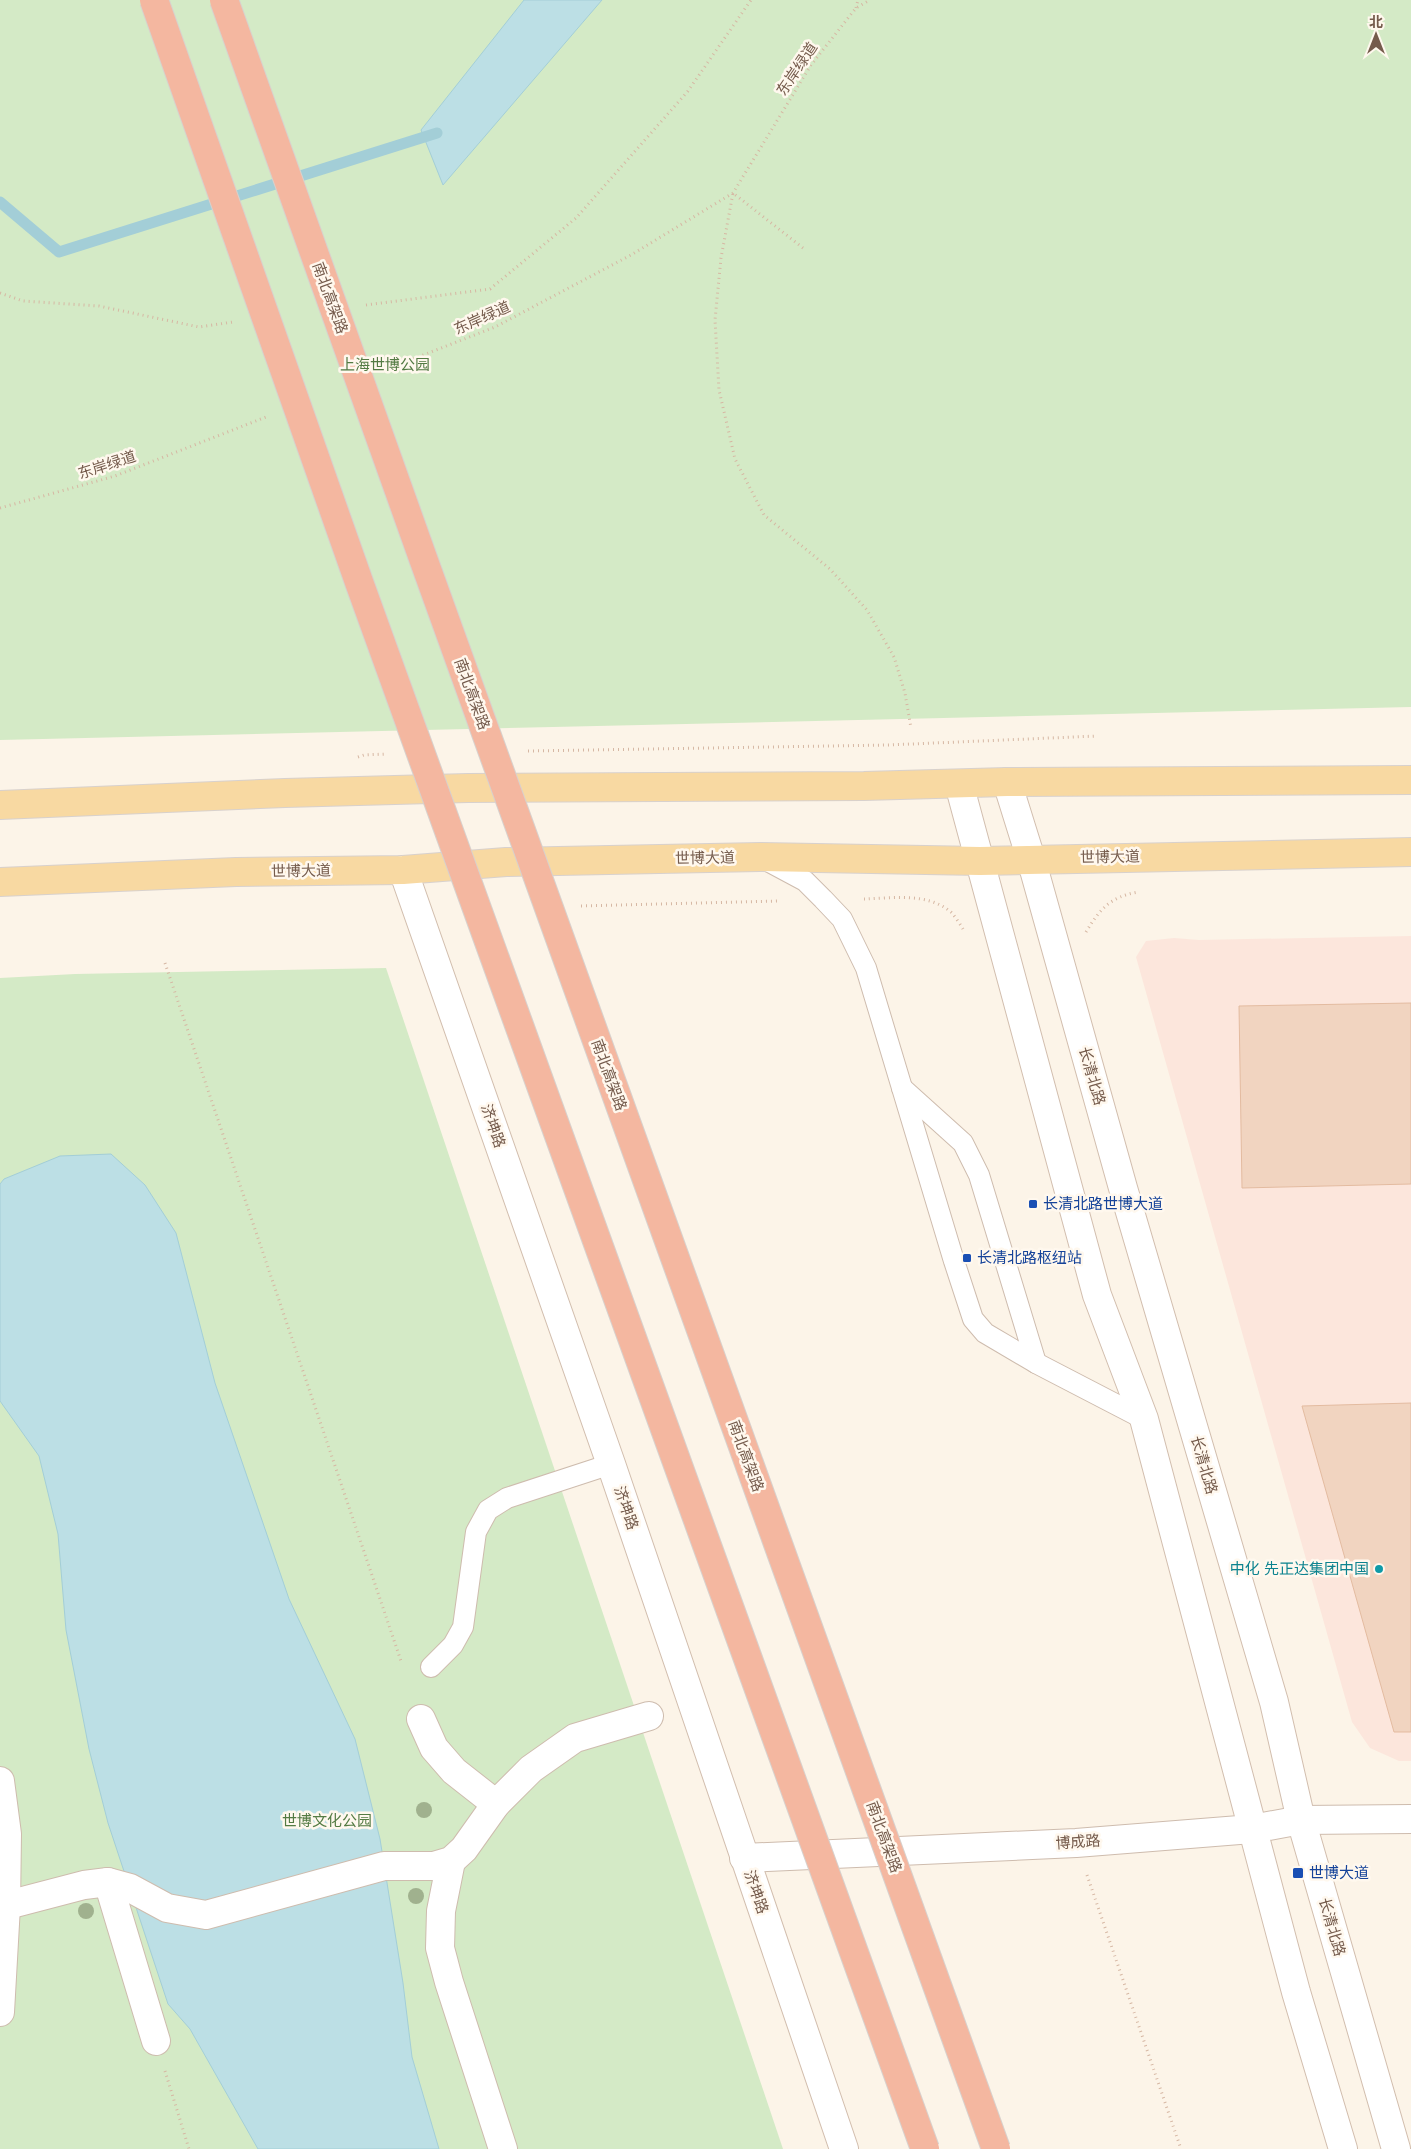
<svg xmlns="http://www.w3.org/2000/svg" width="1411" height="2149" viewBox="0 0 1411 2149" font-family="Inter,'Noto Sans SC',sans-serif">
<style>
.commercial{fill:#fce6dc}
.green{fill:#d4eac6}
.water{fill:#bcdfe5;stroke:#a3ced7}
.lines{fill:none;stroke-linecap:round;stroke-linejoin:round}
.stream{stroke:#a3ced7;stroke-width:11}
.building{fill:#f1d4c0;stroke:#e3bba0}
.lane-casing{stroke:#cebcae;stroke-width:22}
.street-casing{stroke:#cebcae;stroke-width:30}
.secondary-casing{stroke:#d2beae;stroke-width:30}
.primary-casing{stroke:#d8d1cd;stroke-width:30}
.path{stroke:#d6b7a3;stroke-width:3;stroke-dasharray:1 4;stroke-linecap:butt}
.lane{stroke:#fff;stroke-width:20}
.street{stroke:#fff;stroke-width:28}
.secondary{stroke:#fff;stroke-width:28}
.primary{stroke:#f8d9a2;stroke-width:28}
.highway-bridge-casing{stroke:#d8d1cd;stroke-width:30;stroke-linecap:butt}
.highway-bridge{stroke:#f4b7a0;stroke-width:28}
.tree{fill:#a0b18e}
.transit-dot{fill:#1a4fb4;stroke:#fff8ee;stroke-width:2}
.culture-dot{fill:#0f9aa8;stroke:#fff8ee;stroke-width:2}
.labels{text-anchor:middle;stroke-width:5;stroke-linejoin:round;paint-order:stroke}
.street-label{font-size:15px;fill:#755b4c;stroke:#fff8ee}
.park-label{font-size:15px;fill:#547b44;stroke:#fff8ee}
.transit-label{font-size:15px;fill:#164399;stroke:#fff8ee;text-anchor:start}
.culture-label{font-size:15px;fill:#0d838f;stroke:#fff8ee;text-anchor:end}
</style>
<rect width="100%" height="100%" fill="#fcf4e8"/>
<path class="commercial" d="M1411,936v825h-12l-29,-13 -18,-26 -216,-765 10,-16 28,-3 25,2z"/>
<g class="green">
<path d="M0,0h1411v707l-1411,33z"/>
<path d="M386,968l397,1181h-783v-1171l75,-4z"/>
</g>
<g class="water">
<path d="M524,0h78l-159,185 -22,-55z"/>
<path d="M111,1154l34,31 31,48 39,150 74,216 66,140 25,100 23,144 9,74 27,92h-181l-68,-120 -22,-25 -60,-181 -19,-74 -23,-119 -8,-96 -19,-78 -39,-55v-217l4,-5 56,-23z"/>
</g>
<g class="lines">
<path class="stream" d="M0,202l59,50 378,-119"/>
</g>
<g class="building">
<path d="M1411,1003v181l-169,4 -3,-182z"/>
<path d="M1411,1403v329h-17l-92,-326z"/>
</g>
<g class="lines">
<g class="lane-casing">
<g id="lane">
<path d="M762,858l43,23 18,18 19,20 24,49 88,293 19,58 12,14 51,30 108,56"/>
<path d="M902,1088l61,55 16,32 57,188"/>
<path d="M431,1667l22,-22 10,-18 13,-95 12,-22 19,-12 104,-34"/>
</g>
</g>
<g class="street-casing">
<g id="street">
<path d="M421,1719l13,29 20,23 42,33"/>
<path d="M0,1781l7,53 -1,72 -6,106"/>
<path d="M744,1858l332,-15 176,-14 49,-9 110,-1"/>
<path d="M451,1861l-10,50 -1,37 9,34 54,167"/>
<path d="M108,1882l48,159"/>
<path d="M0,1907l84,-22 24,-3 22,6 37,20 39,7 178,-49h50l17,-5 13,-12 32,-45 35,-35 44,-31 74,-22"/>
</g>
</g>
<g class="secondary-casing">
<g id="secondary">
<path d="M1007,782l24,77 92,329 151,514 27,118 95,329"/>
<path d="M959,784l138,511 47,124 152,573 47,157"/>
<path d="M403,870l208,594 233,685"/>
</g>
</g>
<g class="primary-casing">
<g id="primary">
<path d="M0,805l285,-12 183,-5 396,-2 143,-4 404,-2"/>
<path d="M0,882l236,-10 167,-2 103,-8 254,-5 220,4 431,-9"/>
</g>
</g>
<g class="path">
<path d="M856,8l2,-8"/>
<path d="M803,248l-70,-55 -12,65 -6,62 4,70 16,69 29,56 66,54 37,41 27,47 11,36 6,35"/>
<path d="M0,293l23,8 76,5 100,21 34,-5"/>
<path d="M366,305l124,-16 86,-71 112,-127 63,-91"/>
<path d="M390,368l105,-41 136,-72 102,-62 78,-128 45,-57 14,-8"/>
<path d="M0,508l115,-32 151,-59"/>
<path d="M528,751l360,-6 209,-9"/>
<path d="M358,757l6,-2 23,-1"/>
<path d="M864,899c28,-1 65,-7 88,14 4,5 8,11 11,16"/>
<path d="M581,906l197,-5"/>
<path d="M1086,932c14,-23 24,-35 52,-40"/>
<path d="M165,963l237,701"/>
<path d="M1087,1875l94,274"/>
<path d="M165,2071l24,78"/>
</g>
<use href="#lane" class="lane"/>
<use href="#street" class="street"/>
<use href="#secondary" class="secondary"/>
<use href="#primary" class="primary"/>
<g class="highway-bridge-casing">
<g id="highway-bridge">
<path d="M154,0l205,582 566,1567"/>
<path d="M224,0l200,561 572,1588"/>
</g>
</g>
<use href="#highway-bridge" class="highway-bridge"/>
</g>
<g class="tree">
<circle cx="424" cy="1810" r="8"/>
<circle cx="416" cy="1896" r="8"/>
<circle cx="86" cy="1911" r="8"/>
</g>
<g class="transit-dot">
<rect x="1028" y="1199" width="10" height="10" rx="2.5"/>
<rect x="962" y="1253" width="10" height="10" rx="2.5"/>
<rect x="1292" y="1867" width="12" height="12" rx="2.5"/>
</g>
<circle class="culture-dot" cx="1379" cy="1569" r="5"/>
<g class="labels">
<g class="street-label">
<text transform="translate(797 69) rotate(-56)" y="5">东岸绿道</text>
<text transform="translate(330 298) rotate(70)" y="5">南北高架路</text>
<text transform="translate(482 318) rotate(-24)" y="5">东岸绿道</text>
<text transform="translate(107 465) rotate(-18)" y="5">东岸绿道</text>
<text transform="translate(472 694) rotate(70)" y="5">南北高架路</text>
<text transform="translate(1110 857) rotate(-1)" y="5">世博大道</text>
<text transform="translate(705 858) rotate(-1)" y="5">世博大道</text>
<text transform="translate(301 871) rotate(-1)" y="5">世博大道</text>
<text transform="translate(609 1075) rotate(70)" y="5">南北高架路</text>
<text transform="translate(1092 1076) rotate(74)" y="5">长清北路</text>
<text transform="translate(493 1126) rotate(71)" y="5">济坤路</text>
<text transform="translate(746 1456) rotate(70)" y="5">南北高架路</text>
<text transform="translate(1204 1465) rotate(74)" y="5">长清北路</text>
<text transform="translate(626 1508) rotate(71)" y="5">济坤路</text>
<text transform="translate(884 1837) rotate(70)" y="5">南北高架路</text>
<text transform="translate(1078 1842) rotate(-4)" y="5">博成路</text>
<text transform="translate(756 1892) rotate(71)" y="5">济坤路</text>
<text transform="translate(1332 1927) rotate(74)" y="5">长清北路</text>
</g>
<g class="park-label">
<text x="385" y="370">上海世博公园</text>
<text x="327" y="1826">世博文化公园</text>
</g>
<g class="transit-label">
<text x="1043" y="1209">长清北路世博大道</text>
<text x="977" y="1263">长清北路枢纽站</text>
<text x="1309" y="1878">世博大道</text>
</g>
<g class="culture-label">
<text x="1369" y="1574">中化 先正达集团中国</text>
</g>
</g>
<g transform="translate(1376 35)" stroke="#fff8ee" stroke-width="4" paint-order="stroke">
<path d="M0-4L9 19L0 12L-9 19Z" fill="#755b4c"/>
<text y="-8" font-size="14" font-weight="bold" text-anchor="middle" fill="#755b4c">北</text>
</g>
</svg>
